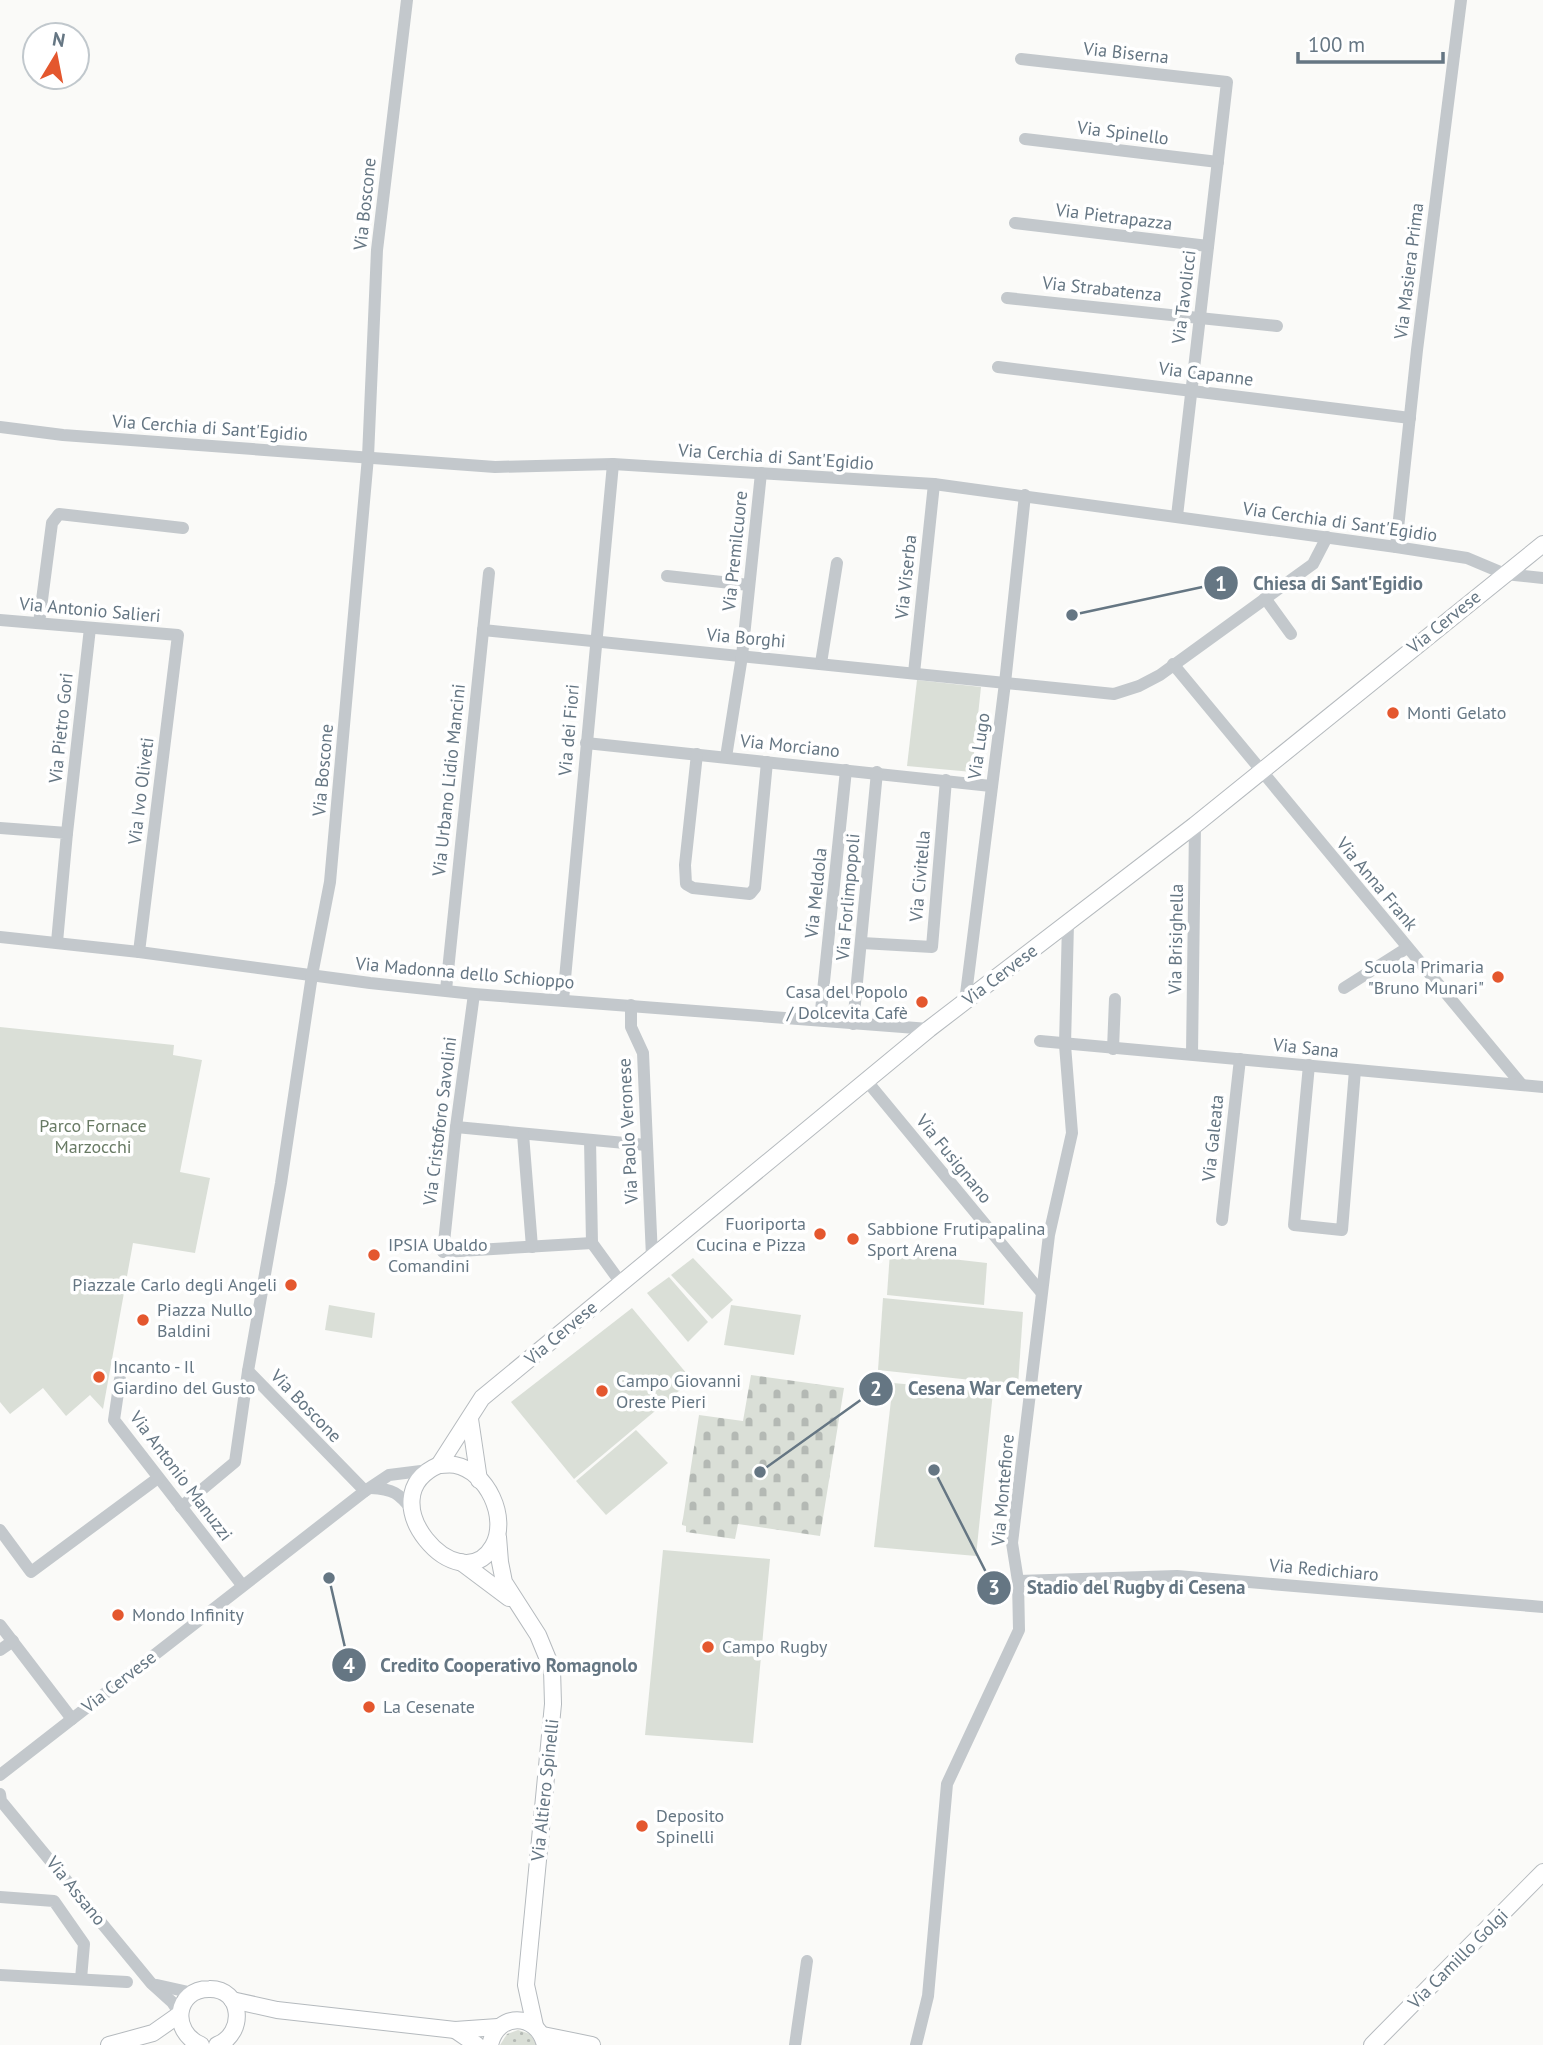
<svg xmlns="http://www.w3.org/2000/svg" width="1543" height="2045" viewBox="0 0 1543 2045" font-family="'PT Sans',sans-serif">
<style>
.grass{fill:url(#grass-dots)}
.cemetery{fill:url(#cemetery-stones)}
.park{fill:#dadfd7}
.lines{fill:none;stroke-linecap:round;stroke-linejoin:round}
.major-casing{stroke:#b5babe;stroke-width:18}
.minor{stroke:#c3c8cc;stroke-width:12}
.major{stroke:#fff;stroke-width:16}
.poi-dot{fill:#e4572e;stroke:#fff;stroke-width:2.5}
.labels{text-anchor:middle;stroke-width:7;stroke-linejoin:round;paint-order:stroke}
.street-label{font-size:18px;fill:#657683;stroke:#fff}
.poi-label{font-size:18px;fill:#657683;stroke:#fff;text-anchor:start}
.park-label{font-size:18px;fill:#687a64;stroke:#fff}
.leader{fill:none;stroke:#657683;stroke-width:2.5}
.callout-dot{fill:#657683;stroke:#fff;stroke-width:2.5}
.mark-label{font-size:21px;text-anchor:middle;font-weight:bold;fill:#fff}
.callout-label{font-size:19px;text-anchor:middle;font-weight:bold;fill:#657683;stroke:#fff;stroke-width:7;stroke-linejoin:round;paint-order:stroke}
</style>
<defs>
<pattern id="grass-dots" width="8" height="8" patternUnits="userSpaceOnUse" patternTransform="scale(1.75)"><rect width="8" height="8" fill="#dadfd7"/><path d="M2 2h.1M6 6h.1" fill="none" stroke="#b4b9b4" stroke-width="1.8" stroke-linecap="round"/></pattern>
<pattern id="cemetery-stones" width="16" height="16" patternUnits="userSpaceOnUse" patternTransform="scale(1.75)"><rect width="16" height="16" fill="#dadfd7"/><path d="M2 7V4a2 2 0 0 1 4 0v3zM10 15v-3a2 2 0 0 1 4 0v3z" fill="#b4b9b4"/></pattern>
</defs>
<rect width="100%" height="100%" fill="#fafaf8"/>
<path class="grass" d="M518,2030l12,4 7,11h-37l7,-11z"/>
<path class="cemetery" d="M751,1375l93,13 -24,148 -82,-12 -3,15 -49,-7v-6l-4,-1 17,-110 44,6z"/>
<g class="park">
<path d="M917,680l64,7 -9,85 -65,-6z"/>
<path d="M0,1027l174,18 -1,10 29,5 -22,112 30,6 -15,75 -62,-10 -30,166 -13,-14 -24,21 -23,-28 -33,26 -10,-12z"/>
<path d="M890,1252l97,11 -3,42 -97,-10z"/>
<path d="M693,1258l40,42 -21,19 -41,-44z"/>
<path d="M669,1277l39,45 -20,20 -41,-49z"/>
<path d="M883,1298l140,14 -5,73 -140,-15z"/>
<path d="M329,1305l46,8 -3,25 -47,-8z"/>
<path d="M731,1305l70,10 -7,40 -70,-10z"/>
<path d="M632,1308l60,72 -118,99 -63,-77z"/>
<path d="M893,1383l100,9 -17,164 -102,-9z"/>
<path d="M636,1430l32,33 -62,52 -30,-34z"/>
<path d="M663,1550l107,9 -17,184 -108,-8z"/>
</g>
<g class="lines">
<g class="major-casing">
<g id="major">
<path d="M470,1419l9,61"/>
<path d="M439,1465l43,-67 447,-369 266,-204 348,-281"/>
<path d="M439,1465c5,0 11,-1 16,0 32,6 54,53 38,81 -33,58 -128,-49 -54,-81z"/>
<path d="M498,1537l2,25 4,20 34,53 14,34 1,35 -27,281 9,41"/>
<path d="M461,1562l48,36"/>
<path d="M232,2000l45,10 178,20 43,-3"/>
<path d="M455,2030l22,15"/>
<path d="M543,2035l49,10"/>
<path d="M109,2045l44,-12 27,-19"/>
<path d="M201,2045c-31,-13 -26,-56 8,-56 34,-1 37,45 8,56"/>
<path d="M490,2045c7,-33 47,-33 55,0"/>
<path d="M1372,2045l171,-173"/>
</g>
</g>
<g class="minor">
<path d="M1021,59l206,23 -50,434"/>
<path d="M1025,139l193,23"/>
<path d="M1015,223l193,23"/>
<path d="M1007,298l270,28"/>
<path d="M998,367l412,51"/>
<path d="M0,427l63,8 432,32 118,-3 321,20 462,63 71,11 38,16 38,4"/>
<path d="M1396,547l21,-197 44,-350"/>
<path d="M667,576l82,9"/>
<path d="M1265,598l26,36"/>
<path d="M0,620l178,15 -39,317"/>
<path d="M39,623l13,-100 7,-9 124,14"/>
<path d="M483,630l631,64 25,-8 21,-11 153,-111 14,-27"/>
<path d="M821,663l16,-100"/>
<path d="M1173,664l349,421"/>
<path d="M914,673l20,-189"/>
<path d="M586,743l405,43"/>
<path d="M697,754l-12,111 1,19 7,4 57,6 5,-6 12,-126"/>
<path d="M726,757l16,-101 19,-183"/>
<path d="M0,828l67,5 -10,109"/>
<path d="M67,833l23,-205"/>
<path d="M0,937l139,15 231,31 104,11 455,35"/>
<path d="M862,943l70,4 14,-167"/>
<path d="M1344,988l63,-40"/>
<path d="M446,990l43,-417"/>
<path d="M474,994l-18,133 -13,125 149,-9"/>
<path d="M563,1000l50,-536"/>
<path d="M965,1002l40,-319 20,-188"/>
<path d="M631,1005v22l12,26 9,204"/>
<path d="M820,1020l26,-250"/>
<path d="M853,1024l24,-252"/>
<path d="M1040,1041l503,46"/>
<path d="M1113,1049l2,-50"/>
<path d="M1192,1054l3,-229"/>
<path d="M1309,1065l-15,160 48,5 13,-160"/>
<path d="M866,1080l175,212"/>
<path d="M456,1127l190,18"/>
<path d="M523,1134l9,113"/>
<path d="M590,1140l2,103"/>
<path d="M1222,1220l18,-161"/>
<path d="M592,1243l29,40"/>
<path d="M120,1379l-6,41 128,165"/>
<path d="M371,1488c22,1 28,5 41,22"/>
<path d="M365,1491l-117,-120 33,-188 31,-208 18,-93 38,-425 9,-207 30,-250"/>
<path d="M181,1507l54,-45 13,-91"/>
<path d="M0,1530l31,42 127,-94"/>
<path d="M1018,1581l159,-5 366,31"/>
<path d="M0,1625l72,94"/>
<path d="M0,1650l13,-9"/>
<path d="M0,1775l365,-284 24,-16 40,-5"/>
<path d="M0,1794l1,7 150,182 21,19 8,12"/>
<path d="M0,1897l54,4 30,43 -3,35"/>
<path d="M0,1975l127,7"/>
<path d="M157,1985l36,8"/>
<path d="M795,2045l12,-84"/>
<path d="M916,2045l12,-49 19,-212 72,-154 -1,-49 -6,-38 37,-308 23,-102 -7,-88 3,-122"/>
</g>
<use href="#major" class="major"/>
</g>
<g class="poi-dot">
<circle cx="1393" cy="713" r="7"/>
<circle cx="1498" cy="977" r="7"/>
<circle cx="922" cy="1002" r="7"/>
<circle cx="820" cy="1234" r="7"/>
<circle cx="853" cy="1239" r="7"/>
<circle cx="374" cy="1255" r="7"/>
<circle cx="291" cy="1285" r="7"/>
<circle cx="143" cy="1320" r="7"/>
<circle cx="99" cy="1377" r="7"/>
<circle cx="602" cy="1391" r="7"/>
<circle cx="118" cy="1615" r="7"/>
<circle cx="708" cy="1647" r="7"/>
<circle cx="369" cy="1707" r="7"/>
<circle cx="642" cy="1826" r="7"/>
</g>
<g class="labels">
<g class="street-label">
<text transform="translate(1126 53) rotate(6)" y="6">Via Biserna</text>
<text transform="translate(1123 133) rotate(7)" y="6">Via Spinello</text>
<text transform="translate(365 204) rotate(-84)" y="6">Via Boscone</text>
<text transform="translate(1114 217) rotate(7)" y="6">Via Pietrapazza</text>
<text transform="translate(1409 271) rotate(-83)" y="6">Via Masiera Prima</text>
<text transform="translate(1102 289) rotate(6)" y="6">Via Strabatenza</text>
<text transform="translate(1184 297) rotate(-83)" y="6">Via Tavolicci</text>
<text transform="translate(1206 374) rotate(7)" y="6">Via Capanne</text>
<text transform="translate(210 428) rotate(4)" y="6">Via Cerchia di Sant'Egidio</text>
<text transform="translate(776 457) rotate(4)" y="6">Via Cerchia di Sant'Egidio</text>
<text transform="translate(1340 522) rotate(8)" y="6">Via Cerchia di Sant'Egidio</text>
<text transform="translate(735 551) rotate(-84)" y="6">Via Premilcuore</text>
<text transform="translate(906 577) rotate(-84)" y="6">Via Viserba</text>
<text transform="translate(90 610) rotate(5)" y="6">Via Antonio Salieri</text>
<text transform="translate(1444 622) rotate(-39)" y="6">Via Cervese</text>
<text transform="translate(746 638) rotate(5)" y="6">Via Borghi</text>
<text transform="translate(61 728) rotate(-84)" y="6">Via Pietro Gori</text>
<text transform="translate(569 730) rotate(-85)" y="6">Via dei Fiori</text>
<text transform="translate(790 746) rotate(6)" y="6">Via Morciano</text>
<text transform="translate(979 746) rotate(-82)" y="6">Via Lugo</text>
<text transform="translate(323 770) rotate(-85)" y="6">Via Boscone</text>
<text transform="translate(449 780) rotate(-84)" y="6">Via Urbano Lidio Mancini</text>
<text transform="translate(141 791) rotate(-83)" y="6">Via Ivo Oliveti</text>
<text transform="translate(920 876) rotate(-85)" y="6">Via Civitella</text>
<text transform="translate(1377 884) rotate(50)" y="6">Via Anna Frank</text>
<text transform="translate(816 893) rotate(-84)" y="6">Via Meldola</text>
<text transform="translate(848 897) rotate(-85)" y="6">Via Forlimpopoli</text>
<text transform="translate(1176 939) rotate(-89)" y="6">Via Brisighella</text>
<text transform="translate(465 973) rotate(5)" y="6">Via Madonna dello Schioppo</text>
<text transform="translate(1000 975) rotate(-37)" y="6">Via Cervese</text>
<text transform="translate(1306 1048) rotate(6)" y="6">Via Sana</text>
<text transform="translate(440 1121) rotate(-83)" y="6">Via Cristoforo Savolini</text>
<text transform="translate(628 1131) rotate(-93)" y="6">Via Paolo Veronese</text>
<text transform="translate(1213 1138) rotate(-84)" y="6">Via Galeata</text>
<text transform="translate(954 1159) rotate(51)" y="6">Via Fusignano</text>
<text transform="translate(561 1333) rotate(-40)" y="6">Via Cervese</text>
<text transform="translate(306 1406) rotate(46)" y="6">Via Boscone</text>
<text transform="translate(181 1476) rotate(53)" y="6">Via Antonio Manuzzi</text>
<text transform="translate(1003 1490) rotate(-85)" y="6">Via Montefiore</text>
<text transform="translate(1324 1570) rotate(5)" y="6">Via Redichiaro</text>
<text transform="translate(119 1682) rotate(-38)" y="6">Via Cervese</text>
<text transform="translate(545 1790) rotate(-84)" y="6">Via Altiero Spinelli</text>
<text transform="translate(76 1891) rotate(51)" y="6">Via Assano</text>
<text transform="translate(1458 1959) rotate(-45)" y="6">Via Camillo Golgi</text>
</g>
<g class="poi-label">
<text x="1407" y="719">Monti Gelato</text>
<text x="1484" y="973" text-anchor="end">Scuola Primaria<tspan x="1484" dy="21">"Bruno Munari"</tspan></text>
<text x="908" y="998" text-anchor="end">Casa del Popolo<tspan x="908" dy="21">/ Dolcevita Cafè</tspan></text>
<text x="806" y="1230" text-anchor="end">Fuoriporta<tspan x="806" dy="21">Cucina e Pizza</tspan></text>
<text x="867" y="1235">Sabbione Frutipapalina<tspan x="867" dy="21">Sport Arena</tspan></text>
<text x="388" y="1251">IPSIA Ubaldo<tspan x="388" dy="21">Comandini</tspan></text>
<text x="277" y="1291" text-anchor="end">Piazzale Carlo degli Angeli</text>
<text x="157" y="1316">Piazza Nullo<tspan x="157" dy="21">Baldini</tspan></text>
<text x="113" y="1373">Incanto - Il<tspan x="113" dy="21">Giardino del Gusto</tspan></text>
<text x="616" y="1387">Campo Giovanni<tspan x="616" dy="21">Oreste Pieri</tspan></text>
<text x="132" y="1621">Mondo Infinity</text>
<text x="722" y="1653">Campo Rugby</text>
<text x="383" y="1713">La Cesenate</text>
<text x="656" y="1822">Deposito<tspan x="656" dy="21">Spinelli</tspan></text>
</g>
<g class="park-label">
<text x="93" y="1132">Parco Fornace<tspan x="93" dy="21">Marzocchi</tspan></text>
</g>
</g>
<path class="leader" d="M1072 615L1221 583M760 1472L876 1389M934 1470L994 1588M329 1578L349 1665"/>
<g class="callout-dot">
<circle cx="1072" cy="615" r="7"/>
<circle cx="760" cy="1472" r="7"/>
<circle cx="934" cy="1470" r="7"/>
<circle cx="329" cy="1578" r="7"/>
<circle cx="1221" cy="583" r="18"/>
<circle cx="876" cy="1389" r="18"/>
<circle cx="994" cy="1588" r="18"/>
<circle cx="349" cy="1665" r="18"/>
</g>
<g class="mark-label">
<text x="1221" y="591">1</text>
<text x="876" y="1396">2</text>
<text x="994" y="1595">3</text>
<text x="349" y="1673">4</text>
</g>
<g class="callout-label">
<text x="1338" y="590">Chiesa di Sant'Egidio</text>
<text x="995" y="1395">Cesena War Cemetery</text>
<text x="1136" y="1594">Stadio del Rugby di Cesena</text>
<text x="509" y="1672">Credito Cooperativo Romagnolo</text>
</g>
<g transform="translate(56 56) rotate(10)"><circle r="33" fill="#ffffff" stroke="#c1c8cd" stroke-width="2"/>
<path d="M0-5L12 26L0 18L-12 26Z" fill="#e4572e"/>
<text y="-10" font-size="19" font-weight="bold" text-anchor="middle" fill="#657683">N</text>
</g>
<path d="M1298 52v10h145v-10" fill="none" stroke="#657683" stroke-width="3.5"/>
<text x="1308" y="52" font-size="21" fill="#657683" stroke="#ffffff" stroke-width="5" paint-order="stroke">100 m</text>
</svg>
